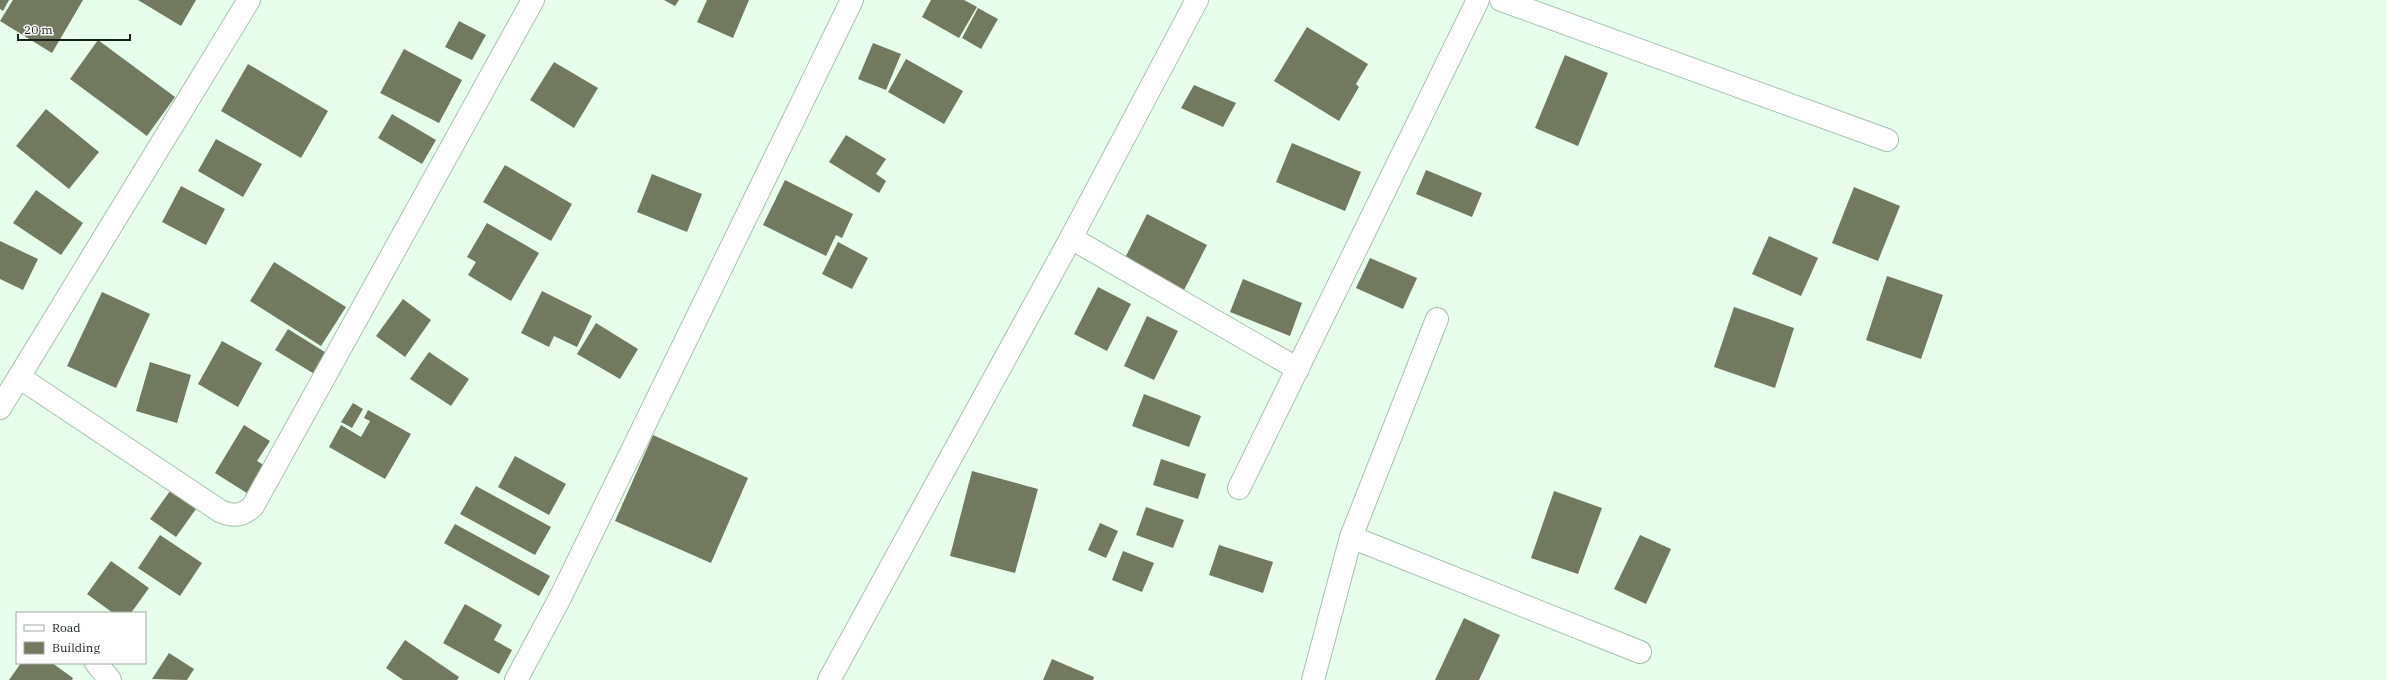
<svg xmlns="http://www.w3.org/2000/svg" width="2387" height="680" viewBox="0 0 2387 680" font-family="'IBM Plex Serif',serif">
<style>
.building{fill:#717a5f}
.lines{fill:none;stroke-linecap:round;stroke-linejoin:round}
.minor-casing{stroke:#a6c1ad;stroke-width:24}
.minor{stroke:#fff;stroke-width:22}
</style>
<rect width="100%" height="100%" fill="#e7feed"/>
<g class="building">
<path d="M0,0h9l-6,11 -3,-2z"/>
<path d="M13,0h70l-31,53 -52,-32z"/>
<path d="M138,0h58l-15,26z"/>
<path d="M664,0h15l-4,6z"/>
<path d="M707,0h42l-16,38 -36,-16z"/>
<path d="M931,0h33l13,7 -18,31 -37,-21z"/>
<path d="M978,8l20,11 -17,30 -19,-11z"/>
<path d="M459,21l27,14 -14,25 -27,-13z"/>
<path d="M1307,27l61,37 -12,20 3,3 -20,34 -65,-40z"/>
<path d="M98,40l77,57 -28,39 -77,-57z"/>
<path d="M873,43l28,11 -15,36 -28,-11z"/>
<path d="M404,49l58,31 -23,43 -59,-30z"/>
<path d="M1565,55l43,18 -30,73 -43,-18z"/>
<path d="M906,59l57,32 -19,33 -56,-32z"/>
<path d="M554,62l44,26 -24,40 -44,-28z"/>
<path d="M248,64l80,47 -27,47 -80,-47z"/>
<path d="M1194,85l42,18 -13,24 -42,-19z"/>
<path d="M46,109l53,43 -30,37 -53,-43z"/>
<path d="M392,114l44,26 -14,24 -44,-26z"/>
<path d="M846,135l40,24 -10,15 10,7 -7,12 -50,-31z"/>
<path d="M216,139l46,25 -19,33 -45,-26z"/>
<path d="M1292,143l69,29 -16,39 -69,-29z"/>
<path d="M505,165l67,39 -21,37 -68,-39z"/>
<path d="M1426,170l56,23 -10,24 -56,-23z"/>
<path d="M652,174l50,20 -15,38 -50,-20z"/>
<path d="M785,180l68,34 -11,24 -6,-3 -10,21 -63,-31z"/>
<path d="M181,186l44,23 -19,36 -44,-23z"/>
<path d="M1854,187l46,19 -22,55 -46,-18z"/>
<path d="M36,190l47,33 -22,32 -48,-32z"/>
<path d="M1147,214l60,31 -25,49 -60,-30z"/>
<path d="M487,223l52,30 -28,48 -43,-26 8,-13 -9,-5z"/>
<path d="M1769,236l49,22 -17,38 -49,-22z"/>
<path d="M0,241l38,18 -15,31 -23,-11z"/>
<path d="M838,242l30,16 -16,31 -30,-15z"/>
<path d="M1370,258l47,20 -14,31 -47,-21z"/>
<path d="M274,262l72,45 -25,39 -71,-45z"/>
<path d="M1887,276l56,19 -22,64 -55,-19z"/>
<path d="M1243,279l59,24 -12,33 -60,-24z"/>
<path d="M1098,287l33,17 -24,47 -33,-17z"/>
<path d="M542,291l50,25 -15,31 -23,-11 -5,11 -28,-14z"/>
<path d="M102,292l48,22 -34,74 -49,-22z"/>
<path d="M403,299l28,21 -26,37 -29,-21z"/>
<path d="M1734,307l60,21 -19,60 -61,-21z"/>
<path d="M1147,316l31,15 -24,49 -30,-14z"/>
<path d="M596,323l42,26 -18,30 -43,-25z"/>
<path d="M288,329l40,25 -12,21 -41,-25z"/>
<path d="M222,341l40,22 -24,44 -40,-23z"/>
<path d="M429,352l40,27 -18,27 -41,-27z"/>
<path d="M150,362l41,13 -14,48 -41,-12z"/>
<path d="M1144,394l57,22 -12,31 -57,-21z"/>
<path d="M353,403l10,6 -11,19 -11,-6z"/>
<path d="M368,410l43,24 -26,45 -56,-32 12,-22 20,12 9,-16 -6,-3z"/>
<path d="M244,425l26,16 -13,20 10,6 -17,28 -35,-22z"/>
<path d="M653,435l95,43 -37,85 -96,-42z"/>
<path d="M515,456l51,28 -17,31 -51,-28z"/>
<path d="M1161,459l45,15 -8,25 -45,-14z"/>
<path d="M972,471l66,18 -23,84 -65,-17z"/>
<path d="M476,486l75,41 -16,28 -75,-41z"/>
<path d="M170,491l26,18 -20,28 -26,-18z"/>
<path d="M1554,491l48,17 -24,66 -47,-16z"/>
<path d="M1146,507l38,13 -11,28 -37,-13z"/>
<path d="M1100,523l18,8 -12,27 -18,-8z"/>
<path d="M455,524l95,52 -11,20 -95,-53z"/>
<path d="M160,535l42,28 -22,33 -42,-28z"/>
<path d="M1640,535l31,14 -25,55 -32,-15z"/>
<path d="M1219,545l54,17 -10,31 -54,-18z"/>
<path d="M1123,551l31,12 -12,29 -30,-12z"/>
<path d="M111,561l38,27 -18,25h-18l-26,-19z"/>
<path d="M465,604l37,21 -8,15 18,10 -13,24 -56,-31z"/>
<path d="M1464,618l36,17 -21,45h-44z"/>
<path d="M405,640l54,37 -2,3h-54l-17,-12z"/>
<path d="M169,653l25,16 -7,11 -35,-1z"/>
<path d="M1052,659l42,18 -1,3h-50z"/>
<path d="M21,663h31l21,15 -1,2h-63z"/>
</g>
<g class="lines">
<g class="minor-casing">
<g id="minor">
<path d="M1501,0l386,140"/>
<path d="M1071,238l227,131"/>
<path d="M19,377l201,134c13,6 23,5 33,-5l280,-506"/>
<path d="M0,408l249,-408"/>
<path d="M1239,488l239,-488"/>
<path d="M1351,537l289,115"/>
<path d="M96,663l14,17"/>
<path d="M516,680l44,-82 292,-598"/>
<path d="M829,680l242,-442 126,-238"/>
<path d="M1313,680l38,-143 86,-218"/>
</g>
</g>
<use href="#minor" class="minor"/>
</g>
<rect x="16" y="612" width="130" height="52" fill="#ffffff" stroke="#a2a6a3"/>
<rect x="24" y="625" width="20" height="6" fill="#ffffff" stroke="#a2a6a3"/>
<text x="52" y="632" font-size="12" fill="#172119">Road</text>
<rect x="24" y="642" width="20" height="12" fill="#717a5f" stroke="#a2a6a3"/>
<text x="52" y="652" font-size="12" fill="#172119">Building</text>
<path d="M18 34v6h112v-6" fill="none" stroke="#172119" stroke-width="2"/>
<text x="24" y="34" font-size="12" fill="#172119" stroke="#ffffff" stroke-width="3" paint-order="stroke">20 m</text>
</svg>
